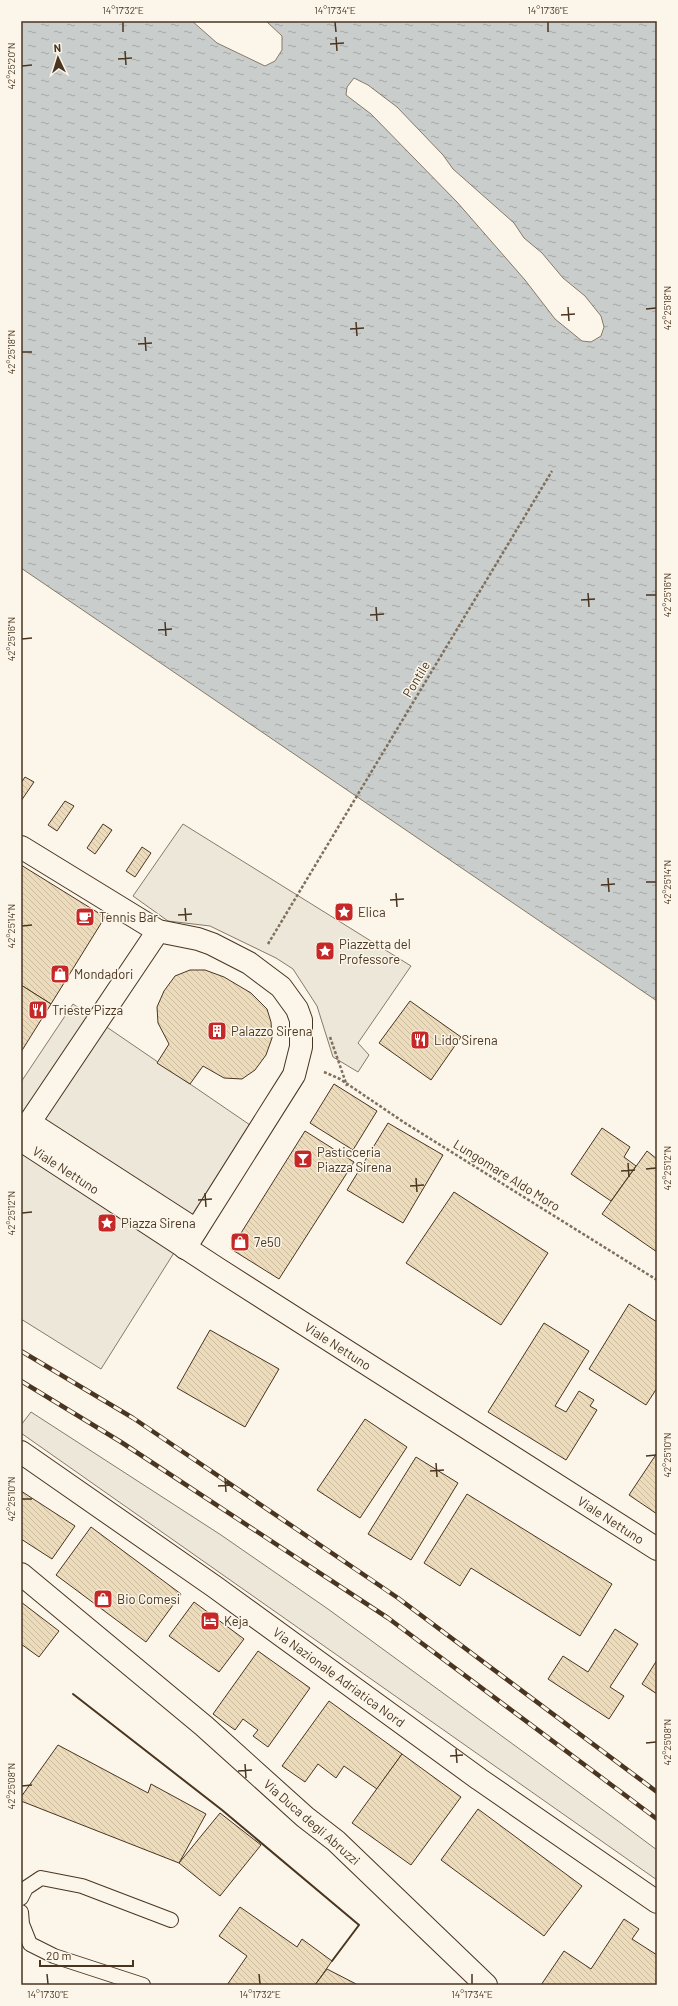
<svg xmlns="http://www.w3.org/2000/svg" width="678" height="2006" viewBox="0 0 678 2006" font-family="Barlow,sans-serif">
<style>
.parking{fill:#ede7d9;stroke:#887966}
.water{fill:url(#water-ripples);stroke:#887966}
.pier{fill:#fbf6e9;stroke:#887966}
.building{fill:url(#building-back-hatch);stroke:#4a3520}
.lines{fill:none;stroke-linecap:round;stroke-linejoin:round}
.lane-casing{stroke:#4a3520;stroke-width:16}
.street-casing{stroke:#4a3520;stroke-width:24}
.secondary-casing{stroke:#4a3520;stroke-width:24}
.path{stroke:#7f6f5c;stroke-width:2.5;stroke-dasharray:3 2;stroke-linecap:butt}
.lane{stroke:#fbf6e9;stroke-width:14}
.street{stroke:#fbf6e9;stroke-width:22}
.secondary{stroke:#fbf6e9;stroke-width:22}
.rail-casing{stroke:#4a3520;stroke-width:4.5}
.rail{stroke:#fbf6e9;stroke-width:3;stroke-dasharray:9;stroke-linecap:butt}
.wall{stroke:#4a3520;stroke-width:2}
.ticks{fill:none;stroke:#4a3520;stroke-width:1.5}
.labels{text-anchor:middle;stroke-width:3;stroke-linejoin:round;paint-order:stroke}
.street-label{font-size:13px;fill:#4a3520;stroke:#fbf6e9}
.poi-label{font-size:13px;fill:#4a3520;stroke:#fbf6e9;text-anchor:start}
.neatline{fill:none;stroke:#4a3520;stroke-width:1.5}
.ticks-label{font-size:10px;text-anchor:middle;fill:#4a3520}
</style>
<defs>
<pattern id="water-ripples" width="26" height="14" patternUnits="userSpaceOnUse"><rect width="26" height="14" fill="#c9cecd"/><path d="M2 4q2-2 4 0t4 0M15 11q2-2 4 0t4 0" fill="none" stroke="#a5a8a6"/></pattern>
<pattern id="building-back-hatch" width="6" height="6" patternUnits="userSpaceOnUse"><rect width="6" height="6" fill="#ecdcbc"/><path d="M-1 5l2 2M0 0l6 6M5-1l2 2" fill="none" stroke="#ccbda1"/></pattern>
</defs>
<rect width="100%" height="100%" fill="#fbf6e9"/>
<g class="parking">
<path d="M183,824l228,142 -53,77 11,12 -11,17 -25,-15 -16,-51 -24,-37 -17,-11 -66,-32 -42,-5 -35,-25z"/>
<path d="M73,1004l180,123 -152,242 -80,-50v-237z"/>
<path d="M31,1412l190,123 107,74 290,212 39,29v30l-636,-447v-8z"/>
</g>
<path class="water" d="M21,21h636v980l-636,-433z"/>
<g class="pier">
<path d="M192,21h74l16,15v14l-7,11 -10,5 -48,-23z"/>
<path d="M354,78l14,7 29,22 46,48 10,14 61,54 10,15 18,15 21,25 22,18 16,20 3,11 -3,9 -10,6 -9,-1 -27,-22 -30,-39 -68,-78 -86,-88 -25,-19 1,-8z"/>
</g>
<g class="building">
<path d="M25,777l9,5 -13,19v-18z"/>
<path d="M65,801l9,5 -17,25 -9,-6z"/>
<path d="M103,824l9,6 -17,24 -8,-6z"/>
<path d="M142,847l9,6 -16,24 -9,-6z"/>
<path d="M21,865l84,52 -54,87 -30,-19z"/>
<path d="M190,970h15l19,7 27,16 16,16 4,13 1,16 -6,17 -11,15 -13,9 -18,-1 -21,-12 -13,18 -33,-21 12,-19 -11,-21 -1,-16 7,-16 11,-15z"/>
<path d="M21,985l30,19 -30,48z"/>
<path d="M410,1001l51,36 -30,43 -52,-37z"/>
<path d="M334,1084l43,27 -24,39 -43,-27z"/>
<path d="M388,1123l55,32 -40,68 -56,-33z"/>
<path d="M602,1128l28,19 -6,10 12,9 -25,35 -40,-27z"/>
<path d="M305,1131l49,31 -75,117 -48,-30z"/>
<path d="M647,1151l10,8v93l-55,-38z"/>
<path d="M454,1192l94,61 -47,72 -95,-62z"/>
<path d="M629,1304l28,18v66l-11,17 -57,-36z"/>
<path d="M544,1323l45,28 -34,55 11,6 13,-21 15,9 -4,6 7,4 -31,50 -78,-48z"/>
<path d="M210,1330l69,39 -34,58 -68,-39z"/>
<path d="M365,1419l42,28 -47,71 -43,-28z"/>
<path d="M657,1453v61l-28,-19z"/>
<path d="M416,1457l42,26 -47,77 -43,-26z"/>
<path d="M21,1491l54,35 -23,33 -31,-20z"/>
<path d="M467,1494l145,90 -32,52 -109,-68 -11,18 -36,-23z"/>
<path d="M91,1527l90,67 -35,48 -90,-67z"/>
<path d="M21,1602l38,29 -20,26 -18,-13z"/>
<path d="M194,1602l50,37 -25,33 -50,-36z"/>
<path d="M615,1629l23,15 -28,43 14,9 -15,23 -61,-40 15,-23 25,16z"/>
<path d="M258,1651l52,37 -42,59 -15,-11 5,-6 -15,-11 -8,11 -22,-16z"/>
<path d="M657,1660v34l-15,-10z"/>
<path d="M329,1701l73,53 -25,35 -33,-23 -8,12 -18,-14 -13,18 -23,-16z"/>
<path d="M58,1745l90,48 3,-9 55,30 -27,49 -158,-62v-4z"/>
<path d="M402,1754l59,43 -50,68 -59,-42z"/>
<path d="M478,1809l104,77 -38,50 -103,-76z"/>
<path d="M220,1813l41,32 -41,51 -41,-33z"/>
<path d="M240,1907l57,40 5,-8 30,22 -17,24h-88l20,-29 -28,-20z"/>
<path d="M624,1919l15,10 -7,10 25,16v30h-116l23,-34 27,18z"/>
<path d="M327,1969l31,16h-43z"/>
</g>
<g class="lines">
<g class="lane-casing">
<g id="lane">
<path d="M21,1898l5,-10 15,-10 41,8 89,34"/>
<path d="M21,1912l1,12 8,20 24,12 89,29"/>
</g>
</g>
<g class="street-casing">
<g id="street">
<path d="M21,847l137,84 40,8 14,5 37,19 32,24 16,22 4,11v27l-7,28 -109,173"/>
<path d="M29,1122l167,108"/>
<path d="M21,1135l137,-204"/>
<path d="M21,1140l197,129 439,280"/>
<path d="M21,1574l183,152 101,91 31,24 150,144"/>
</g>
</g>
<g class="secondary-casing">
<path id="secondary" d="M21,1452l194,135 264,192 178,123"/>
</g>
<g class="path">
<path d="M268,944l284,-473"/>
<path d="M330,1037l17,49"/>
<path d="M324,1072l16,7 65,44 252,157"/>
</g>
<use href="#lane" class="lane"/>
<use href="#street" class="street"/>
<use href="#secondary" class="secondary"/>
<g class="rail-casing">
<g id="rail">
<path d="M21,1351l112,67 265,180 259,194"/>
<path d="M21,1381l100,61 267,176 269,201"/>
</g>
</g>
<use href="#rail" class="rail"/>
<path class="wall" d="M73,1694l149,116 137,115 -27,36"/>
</g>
<path class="ticks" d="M123,22v10M335,22l1,10M548,22v10M336,37l1,14M330,44l14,-1M125,51l1,14M118,59l14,-1M22,66l10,-1M568,307l1,14M646,309l10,-1M561,315l14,-1M356,322l1,14M350,329l14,-1M145,337l1,14M138,344l14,-1M22,352h10M588,593l1,14M646,595h10M581,600l14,-1M376,607l1,14M370,615l14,-1M165,622l1,14M158,630l14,-1M22,639l10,-1M608,878l1,14M646,882h10M601,885l14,-1M396,893l1,14M390,900l14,-1M185,908l1,13M178,915l14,-1M22,926l10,-1M628,1163l1,14M646,1169l10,-1M621,1171l14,-1M416,1178l1,14M410,1186l14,-1M205,1193l1,14M198,1200l14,-1M22,1213l10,-1M646,1456l10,-1M436,1463l1,14M430,1471l14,-1M225,1478l1,14M218,1486l14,-1M22,1499h10M646,1743l10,-1M456,1749l1,14M450,1756l13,-1M245,1764l1,14M238,1771l14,-1M22,1786l10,-1M47,1974l1,10M259,1974l1,10M472,1974v10"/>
<defs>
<g id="sight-square" transform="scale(1)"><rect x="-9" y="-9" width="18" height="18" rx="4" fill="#c62828" stroke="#fbf6e9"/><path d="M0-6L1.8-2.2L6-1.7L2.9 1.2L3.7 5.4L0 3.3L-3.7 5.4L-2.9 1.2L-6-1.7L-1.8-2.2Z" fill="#fff"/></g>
<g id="cafe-square" transform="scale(1)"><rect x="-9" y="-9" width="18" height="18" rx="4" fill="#c62828" stroke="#fbf6e9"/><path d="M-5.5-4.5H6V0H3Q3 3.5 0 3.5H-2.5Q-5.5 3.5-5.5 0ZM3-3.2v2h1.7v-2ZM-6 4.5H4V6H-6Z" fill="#fff"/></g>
<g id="shop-square" transform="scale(1)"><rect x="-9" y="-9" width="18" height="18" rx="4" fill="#c62828" stroke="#fbf6e9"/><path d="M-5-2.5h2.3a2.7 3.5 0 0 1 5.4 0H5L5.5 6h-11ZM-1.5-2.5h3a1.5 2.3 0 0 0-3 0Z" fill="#fff"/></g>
<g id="restaurant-square" transform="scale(1)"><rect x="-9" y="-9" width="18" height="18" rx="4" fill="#c62828" stroke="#fbf6e9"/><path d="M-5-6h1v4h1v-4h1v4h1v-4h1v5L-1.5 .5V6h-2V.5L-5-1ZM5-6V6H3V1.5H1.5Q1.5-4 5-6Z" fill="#fff"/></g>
<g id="building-square" transform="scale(1)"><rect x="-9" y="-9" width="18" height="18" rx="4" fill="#c62828" stroke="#fbf6e9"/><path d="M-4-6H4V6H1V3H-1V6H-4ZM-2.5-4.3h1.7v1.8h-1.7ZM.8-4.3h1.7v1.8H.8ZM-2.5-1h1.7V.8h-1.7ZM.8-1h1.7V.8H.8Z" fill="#fff"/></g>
<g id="bar-square" transform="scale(1)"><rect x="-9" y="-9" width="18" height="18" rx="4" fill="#c62828" stroke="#fbf6e9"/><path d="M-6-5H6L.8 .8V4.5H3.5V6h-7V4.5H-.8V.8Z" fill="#fff"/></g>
<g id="hotel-square" transform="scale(1)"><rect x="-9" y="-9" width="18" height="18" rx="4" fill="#c62828" stroke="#fbf6e9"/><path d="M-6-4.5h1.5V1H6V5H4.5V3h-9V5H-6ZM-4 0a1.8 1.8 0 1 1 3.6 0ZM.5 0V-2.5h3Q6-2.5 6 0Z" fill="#fff"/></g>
</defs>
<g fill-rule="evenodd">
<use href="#sight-square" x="344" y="912"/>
<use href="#cafe-square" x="85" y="917"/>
<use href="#sight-square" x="325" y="951"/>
<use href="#shop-square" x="60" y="974"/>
<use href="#restaurant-square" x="38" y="1010"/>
<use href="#building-square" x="217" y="1031"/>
<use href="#restaurant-square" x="420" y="1040"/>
<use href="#bar-square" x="303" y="1159"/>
<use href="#sight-square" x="107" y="1223"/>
<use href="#shop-square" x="240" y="1242"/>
<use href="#shop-square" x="103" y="1599"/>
<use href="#hotel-square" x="210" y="1621"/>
</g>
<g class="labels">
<g class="street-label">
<text transform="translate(416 679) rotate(-59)" y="5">Pontile</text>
<text transform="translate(66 1170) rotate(33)" y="5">Viale Nettuno</text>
<text transform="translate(507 1175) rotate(32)" y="5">Lungomare Aldo Moro</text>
<text transform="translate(338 1346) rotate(33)" y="5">Viale Nettuno</text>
<text transform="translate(611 1520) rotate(33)" y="5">Viale Nettuno</text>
<text transform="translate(339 1677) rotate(36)" y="5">Via Nazionale Adriatica Nord</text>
<text transform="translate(312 1822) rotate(41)" y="5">Via Duca degli Abruzzi</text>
</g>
<g class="poi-label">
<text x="358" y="917">Elica</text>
<text x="99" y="922">Tennis Bar</text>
<text x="339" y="949">Piazzetta del<tspan x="339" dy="15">Professore</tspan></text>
<text x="74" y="979">Mondadori</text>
<text x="52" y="1015">Trieste Pizza</text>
<text x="231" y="1036">Palazzo Sirena</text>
<text x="434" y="1045">Lido Sirena</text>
<text x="317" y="1157">Pasticceria<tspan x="317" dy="15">Piazza Sirena</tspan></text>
<text x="121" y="1228">Piazza Sirena</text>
<text x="254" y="1247">7e50</text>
<text x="117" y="1604">Bio Comesi</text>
<text x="224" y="1626">Keja</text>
</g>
</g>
<rect width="678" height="2006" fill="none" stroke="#fbf6e9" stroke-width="44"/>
<g transform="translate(58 58) rotate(356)" stroke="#fbf6e9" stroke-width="3" paint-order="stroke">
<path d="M0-3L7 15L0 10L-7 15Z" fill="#4a3520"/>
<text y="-6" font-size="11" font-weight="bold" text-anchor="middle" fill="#4a3520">N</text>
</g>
<path d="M40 1960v6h93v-6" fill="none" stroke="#4a3520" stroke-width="2"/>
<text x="46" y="1960" font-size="12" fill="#4a3520" stroke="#fbf6e9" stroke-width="3" paint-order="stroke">20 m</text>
<rect x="22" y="22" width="634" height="1962" class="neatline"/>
<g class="ticks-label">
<text x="123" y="14">14°17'32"E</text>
<text x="335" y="14">14°17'34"E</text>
<text x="548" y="14">14°17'36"E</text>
<text transform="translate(11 66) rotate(-90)" y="4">42°25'20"N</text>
<text transform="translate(667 308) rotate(-90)" y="4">42°25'18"N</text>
<text transform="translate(11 352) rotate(-90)" y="4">42°25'18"N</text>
<text transform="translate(667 595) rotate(-90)" y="4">42°25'16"N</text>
<text transform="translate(11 639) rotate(-90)" y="4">42°25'16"N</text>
<text transform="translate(667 882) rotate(-90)" y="4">42°25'14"N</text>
<text transform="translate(11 926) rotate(-90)" y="4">42°25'14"N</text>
<text transform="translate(667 1168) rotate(-90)" y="4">42°25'12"N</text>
<text transform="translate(11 1213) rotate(-90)" y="4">42°25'12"N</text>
<text transform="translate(667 1455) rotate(-90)" y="4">42°25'10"N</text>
<text transform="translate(11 1499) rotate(-90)" y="4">42°25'10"N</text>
<text transform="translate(667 1742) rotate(-90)" y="4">42°25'08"N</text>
<text transform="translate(11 1786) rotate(-90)" y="4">42°25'08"N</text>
<text x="48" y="1998">14°17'30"E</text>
<text x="260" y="1998">14°17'32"E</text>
<text x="472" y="1998">14°17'34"E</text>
</g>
</svg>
